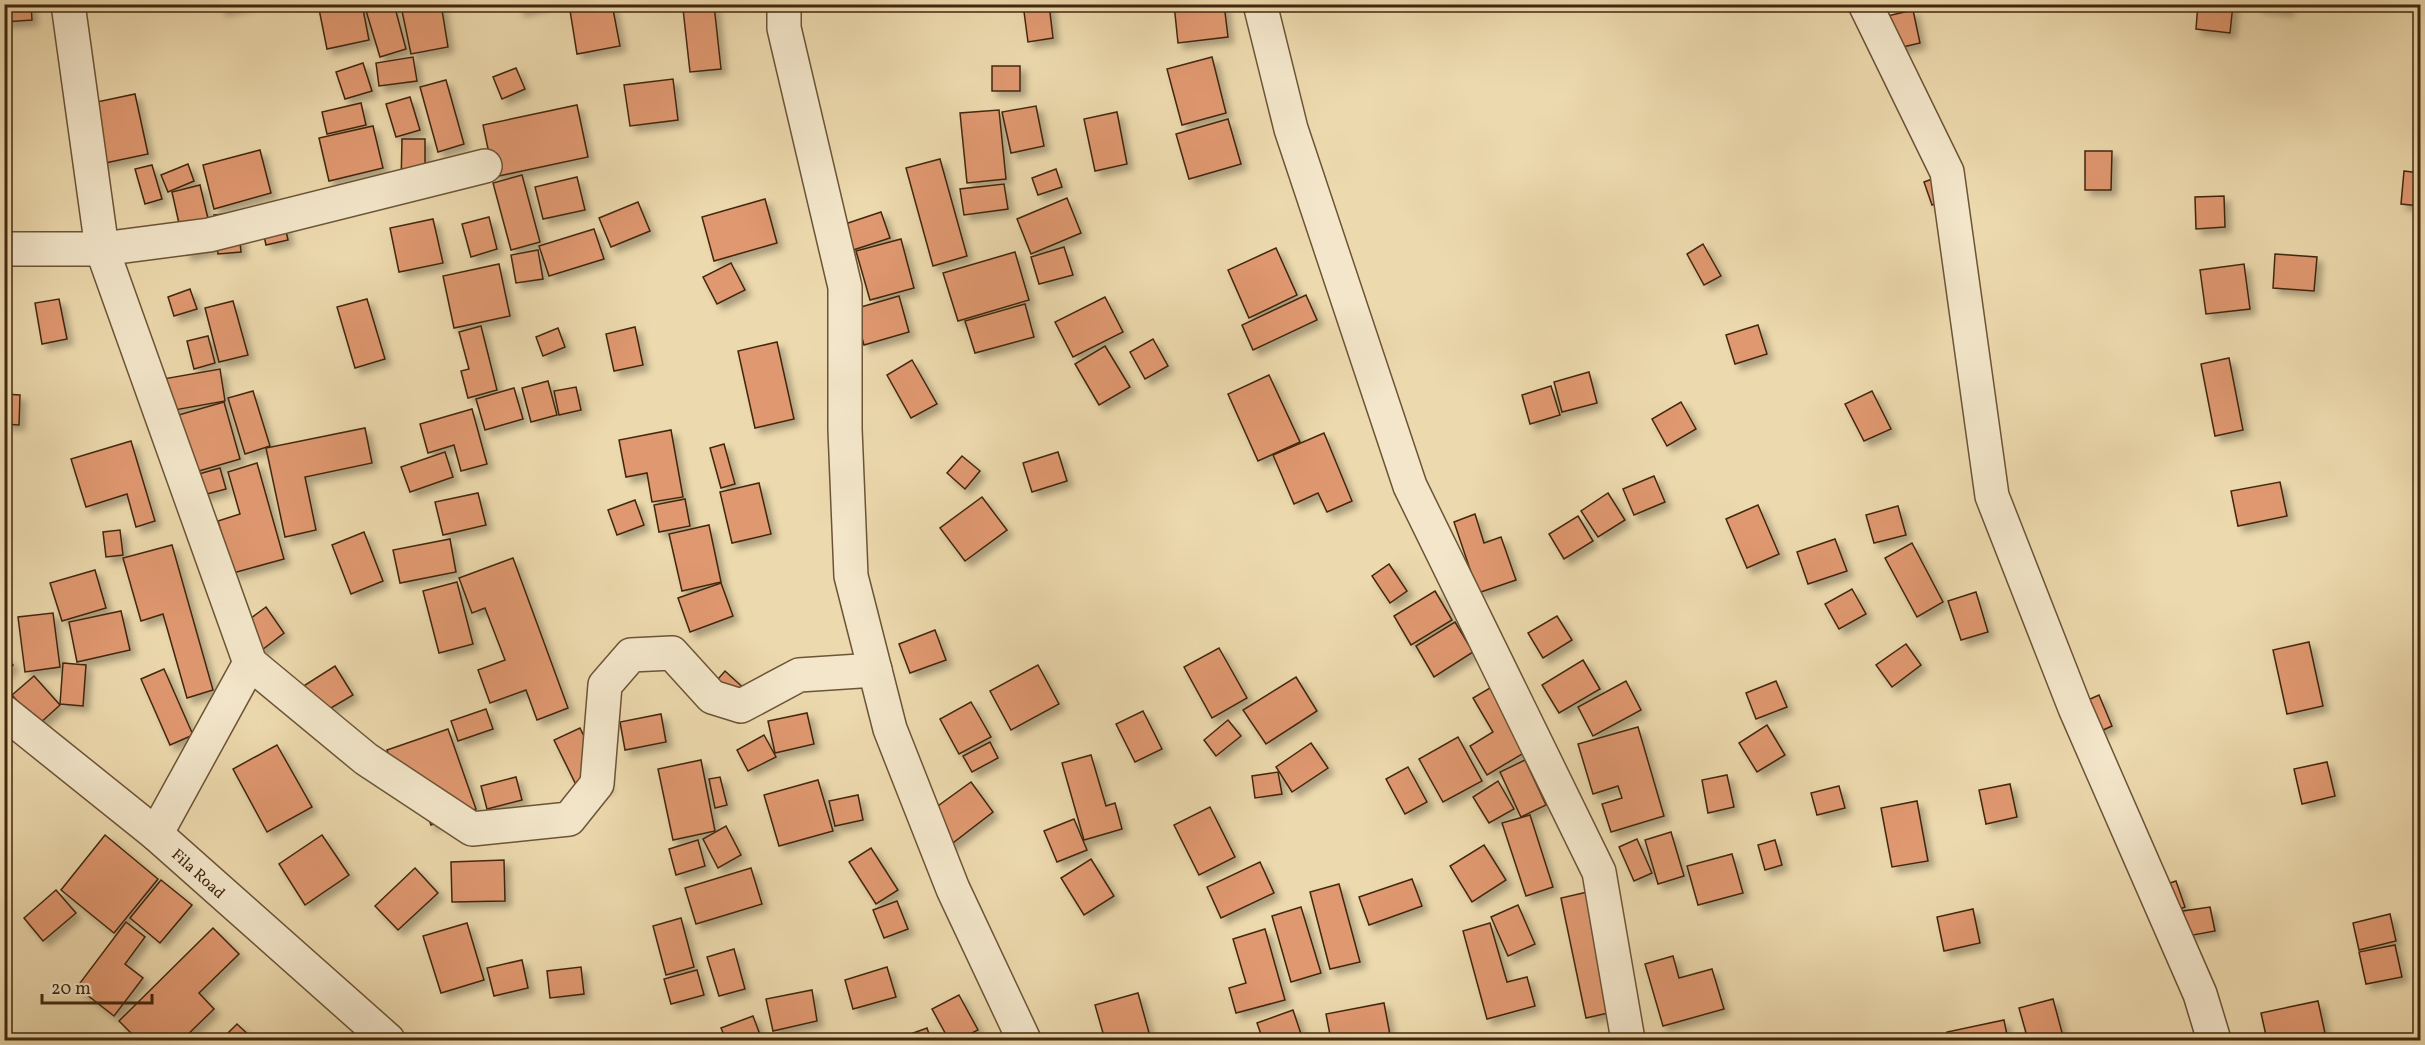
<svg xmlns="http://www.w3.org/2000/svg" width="2425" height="1045" viewBox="0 0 2425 1045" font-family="Vollkorn,serif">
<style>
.building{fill:#e09870;stroke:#42270f;stroke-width:1.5;filter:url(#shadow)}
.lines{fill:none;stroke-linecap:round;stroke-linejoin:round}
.minor-casing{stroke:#6c5436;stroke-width:36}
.minor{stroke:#f3e6ca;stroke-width:33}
.labels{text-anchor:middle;stroke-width:6;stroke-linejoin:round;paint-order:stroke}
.street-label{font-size:16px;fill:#42270f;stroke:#f3e6ca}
</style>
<defs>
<filter id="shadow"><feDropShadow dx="5.5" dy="5.5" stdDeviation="3" flood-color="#0004"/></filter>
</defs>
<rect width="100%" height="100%" fill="#ecd9ad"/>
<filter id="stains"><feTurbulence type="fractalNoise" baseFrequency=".00333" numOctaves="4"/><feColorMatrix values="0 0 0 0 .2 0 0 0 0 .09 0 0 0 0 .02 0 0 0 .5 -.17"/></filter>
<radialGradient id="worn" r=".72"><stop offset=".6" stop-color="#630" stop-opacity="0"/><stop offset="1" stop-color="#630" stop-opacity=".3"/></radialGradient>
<g class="building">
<path d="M4,4h27l1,16 -28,2z"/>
<path d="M220,4h30l-30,6z"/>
<path d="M318,4h44l7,36 -42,9z"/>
<path d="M364,4h30l12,45 -26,8z"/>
<path d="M441,4l7,43 -37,7 -9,-43z"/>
<path d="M518,4h28l-27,7z"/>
<path d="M569,4h43l8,42 -43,8z"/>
<path d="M1023,4h26l4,34 -25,4z"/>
<path d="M1174,4h50l4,33 -50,6z"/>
<path d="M2198,4h35l-3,29 -34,-4z"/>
<path d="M2257,4h32l-1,7 -31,-4z"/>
<path d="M714,5l7,64 -31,3 -7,-63z"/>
<path d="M1913,10l7,33 -30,7 -7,-33z"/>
<path d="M413,57l4,24 -38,5 -3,-23z"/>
<path d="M1212,57l14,56 -44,12 -15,-56z"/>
<path d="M363,63l9,28 -27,8 -9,-27z"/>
<rect x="992" y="66" width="28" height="25"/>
<path d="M516,68l9,21 -23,10 -9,-22z"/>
<path d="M673,79l5,41 -48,6 -6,-41z"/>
<path d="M446,80l18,64 -26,8 -18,-65z"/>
<path d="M2420,84v45l-6,-1z"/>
<path d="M135,94l13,60 -57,12 1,-63z"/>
<path d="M410,97l10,33 -24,7 -10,-33z"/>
<path d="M361,103l5,22 -39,9 -5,-22z"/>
<path d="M577,105l11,52 -94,20 -11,-52z"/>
<path d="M1036,106l8,40 -33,7 -9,-41z"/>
<path d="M999,110l7,69 -39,4 -7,-70z"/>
<path d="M1117,112l10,52 -32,7 -11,-52z"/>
<path d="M1228,119l13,45 -52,15 -13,-45z"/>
<path d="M373,126l10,42 -54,13 -10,-43z"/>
<path d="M402,139h23v45h-24z"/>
<path d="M260,150l11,43 -57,16 -11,-44z"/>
<path d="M2085,151h27l-1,39h-26z"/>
<path d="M940,159l27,97 -34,10 -27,-98z"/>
<path d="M188,164l6,17 -26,11 -7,-17z"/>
<path d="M152,165l10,34 -17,5 -10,-35z"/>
<path d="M1056,169l6,18 -24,8 -6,-17z"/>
<path d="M2404,171l16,2v33l-19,-2z"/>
<path d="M1946,174l8,23 -22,8 -8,-23z"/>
<path d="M522,175l18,67 -29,8 -18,-67z"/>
<path d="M577,177l8,33 -42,9 -8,-32z"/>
<path d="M1004,184l4,25 -44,6 -4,-26z"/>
<path d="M200,185l15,63 -29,7 -14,-63z"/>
<path d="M2224,196l1,31 -29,2 -1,-32z"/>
<path d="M1067,198l14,35 -50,21 -14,-35z"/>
<path d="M765,199l12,44 -63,18 -12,-44z"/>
<path d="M638,202l12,29 -39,16 -12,-29z"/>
<path d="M881,212l9,26 -43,14 -8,-26z"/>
<path d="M237,213l4,39 -23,2 -4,-39z"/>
<path d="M282,213l6,27 -22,5 -6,-28z"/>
<path d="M489,217l8,32 -26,8 -9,-33z"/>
<path d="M433,219l10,44 -44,9 -9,-44z"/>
<path d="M594,229l10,30 -55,17 -10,-30z"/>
<path d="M901,239l13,49 -44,12 -14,-49z"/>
<path d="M1703,244l18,32 -17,9 -17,-31z"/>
<path d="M1064,247l9,28 -34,9 -8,-27z"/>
<path d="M1276,248l21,47 -48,23 -21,-48z"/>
<path d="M538,250l5,29 -27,4 -5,-28z"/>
<path d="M1015,252l14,48 -71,21 -15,-48z"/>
<path d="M2275,254l42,3 -3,34 -41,-3z"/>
<path d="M731,263l14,27 -28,14 -14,-27z"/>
<path d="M499,264l11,52 -56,12 -11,-52z"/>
<path d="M2244,264l6,45 -44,5 -6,-44z"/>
<path d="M190,289l7,20 -23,7 -6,-19z"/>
<path d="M1306,295l11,25 -64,30 -11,-25z"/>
<path d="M899,296l10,36 -45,13 -10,-36z"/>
<path d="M1105,297l18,35 -50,25 -18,-35z"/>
<path d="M59,299l8,40 -25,5 -7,-41z"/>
<path d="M367,299l18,60 -30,9 -18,-61z"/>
<path d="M233,301l15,54 -29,7 -14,-54z"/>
<path d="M1025,304l9,33 -59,16 -10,-32z"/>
<path d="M1758,325l9,29 -32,10 -9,-29z"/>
<path d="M481,326l16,64 -29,8 -7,-27 8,-2 -10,-37z"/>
<path d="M635,327l8,38 -29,6 -8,-37z"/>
<path d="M558,328l7,19 -22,9 -7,-19z"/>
<path d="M208,336l7,27 -21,6 -7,-28z"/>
<path d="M1153,339l15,27 -23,13 -15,-27z"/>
<path d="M777,342l17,77 -39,9 -17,-77z"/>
<path d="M1105,346l25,41 -31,18 -24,-41z"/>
<path d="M2229,358l14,72 -28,6 -14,-72z"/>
<path d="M912,360l25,44 -26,14 -24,-43z"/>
<path d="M220,369l5,32 -56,10 -6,-32z"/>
<path d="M1589,372l8,31 -35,9 -8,-30z"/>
<path d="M1269,375l31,67 -42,19 -30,-67z"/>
<path d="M548,381l9,34 -26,7 -9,-34z"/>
<path d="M1551,386l9,29 -30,9 -8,-29z"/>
<path d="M576,387l5,23 -22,5 -5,-24z"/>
<path d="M514,388l9,31 -38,11 -9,-31z"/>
<path d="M253,391l17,55 -25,8 -17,-56z"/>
<path d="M1872,391l19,38 -27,12 -19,-37z"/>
<path d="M4,394l16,1 -1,30 -15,-1z"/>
<path d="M224,402l16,57 -48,14 -17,-57z"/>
<path d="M1681,402l15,27 -29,17 -15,-27z"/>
<path d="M472,409l15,55 -26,7 -7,-26 -26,8 -8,-29z"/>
<path d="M365,428l7,35 -67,14 11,53 -31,7 -19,-89z"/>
<path d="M671,430l12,67 -31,5 -5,-29 -21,4 -7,-37z"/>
<path d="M1324,433l28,68 -25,11 -9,-19 -24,11 -21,-49z"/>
<path d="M131,441l24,80 -19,6 -9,-33 -41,13 -15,-48z"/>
<path d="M724,444l11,40 -14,4 -11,-40z"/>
<path d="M445,452l8,25 -43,15 -9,-25z"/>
<path d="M1058,452l9,29 -35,11 -9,-29z"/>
<path d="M962,456l18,15 -15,18 -18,-16z"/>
<path d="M257,463l27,96 -51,14 -15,-52 22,-7 -12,-42z"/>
<path d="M220,468l6,21 -42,11 -6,-20z"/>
<path d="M1654,476l11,26 -31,13 -11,-26z"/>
<path d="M2280,482l7,34 -49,10 -7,-35z"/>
<path d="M759,483l12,51 -39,9 -12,-51z"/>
<path d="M478,493l8,32 -43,10 -8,-33z"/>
<path d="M1608,493l17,27 -27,17 -17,-26z"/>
<path d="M982,497l25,33 -42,31 -25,-33z"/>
<path d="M685,499l5,27 -31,6 -5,-27z"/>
<path d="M635,500l9,25 -27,10 -9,-25z"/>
<path d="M1758,505l21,49 -32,14 -21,-49z"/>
<path d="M1898,506l8,29 -32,8 -8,-28z"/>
<path d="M1475,514l9,29 17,-6 15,43 -38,13 -24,-71z"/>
<path d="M1578,516l15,25 -29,18 -15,-25z"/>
<path d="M709,525l12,57 -39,9 -13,-57z"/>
<path d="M120,530l3,25 -17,2 -3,-25z"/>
<path d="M364,532l19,49 -32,13 -19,-49z"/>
<path d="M450,539l6,33 -56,11 -7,-33z"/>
<path d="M1835,539l12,32 -39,13 -11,-32z"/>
<path d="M1912,543l31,59 -26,15 -32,-59z"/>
<path d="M172,545l41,145 -26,8 -24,-84 -22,7 -18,-63z"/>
<path d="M513,558l55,150 -31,12 -11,-30 -36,13 -12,-33 27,-10 -20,-52 -13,5 -13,-35z"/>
<path d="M1389,564l18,27 -17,12 -18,-27z"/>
<path d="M95,570l11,38 -44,13 -12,-38z"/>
<path d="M457,582l16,62 -34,9 -16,-62z"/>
<path d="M721,583l12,33 -43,16 -12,-34z"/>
<path d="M1852,589l14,25 -27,15 -14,-25z"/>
<path d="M1435,591l17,29 -41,25 -17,-29z"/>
<path d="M1976,592l12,40 -27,8 -13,-39z"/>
<path d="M266,607l18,26 -26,20 -19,-26z"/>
<path d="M121,611l9,39 -53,12 -8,-40z"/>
<path d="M53,613l7,54 -35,5 -7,-55z"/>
<path d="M1557,616l15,24 -29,18 -15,-25z"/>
<path d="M1455,622l18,30 -39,25 -18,-31z"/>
<path d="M935,630l11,30 -36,13 -11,-29z"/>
<path d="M2309,642l14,64 -36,8 -14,-64z"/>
<path d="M1906,644l15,21 -29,22 -16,-22z"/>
<path d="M1219,648l28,50 -35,20 -28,-51z"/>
<path d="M4,657l9,8 -9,9z"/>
<path d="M1583,660l17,29 -41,24 -17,-28z"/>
<path d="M63,663l23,2 -3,41 -23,-2z"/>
<path d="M1038,665l21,39 -48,26 -21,-39z"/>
<path d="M335,666l18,29 -34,20 -17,-28z"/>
<path d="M164,669l29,66 -23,10 -29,-66z"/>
<path d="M725,671l24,22 -44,1z"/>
<path d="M34,676l26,29 -22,20 -26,-30z"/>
<path d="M1296,677l21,34 -51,33 -23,-34z"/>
<path d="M1626,681l15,29 -48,26 -15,-29z"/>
<path d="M1776,681l11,26 -31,12 -10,-26z"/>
<path d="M1495,685l37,63 -45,27 -17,-29 23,-14 -20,-34z"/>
<path d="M2099,695l13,31 -31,14 -13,-31z"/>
<path d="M971,702l20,35 -32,17 -19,-35z"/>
<path d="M486,709l7,20 -35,12 -7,-20z"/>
<path d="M1143,711l19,38 -27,13 -19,-38z"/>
<path d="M807,713l7,31 -39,9 -7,-32z"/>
<path d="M661,714l5,28 -41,8 -5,-28z"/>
<path d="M1228,720l13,16 -25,20 -12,-16z"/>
<path d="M1767,725l18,30 -28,17 -18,-29z"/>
<path d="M1638,727l26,89 -53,16 -9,-28 20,-6 -4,-12 -25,8 -15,-50z"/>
<path d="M580,728l28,58 -25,13 -29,-59z"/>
<path d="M448,729l28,80 -45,16 -12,-35 -16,6 -16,-46z"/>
<path d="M764,735l12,22 -28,14 -11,-21z"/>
<path d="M1458,737l24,44 -39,21 -24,-43z"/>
<path d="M990,742l8,16 -26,14 -9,-16z"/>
<path d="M1311,743l17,25 -36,24 -16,-25z"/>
<path d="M277,745l35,62 -45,25 -34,-63z"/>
<path d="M1091,755l15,51 9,-3 7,26 -38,11 -22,-77z"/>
<path d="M701,760l14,71 -42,9 -15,-71z"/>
<path d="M1525,760l21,45 -25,12 -21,-45z"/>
<path d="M2327,762l8,34 -33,8 -8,-35z"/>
<path d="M1408,767l19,35 -22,12 -19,-35z"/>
<path d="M1278,772l4,22 -27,4 -3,-22z"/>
<path d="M1727,775l7,32 -26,6 -6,-33z"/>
<path d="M516,777l6,23 -35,9 -6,-23z"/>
<path d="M720,777l7,28 -12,3 -6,-29z"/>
<path d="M818,780l15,51 -54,15 -15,-51z"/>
<path d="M1498,781l16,28 -25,14 -16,-26z"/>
<path d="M971,782l22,30 -57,44 -23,-32z"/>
<path d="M2010,784l7,33 -31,7 -7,-34z"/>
<path d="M1839,786l6,22 -28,7 -6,-22z"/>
<path d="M858,795l5,25 -28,6 -6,-25z"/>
<path d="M1917,801l11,60 -36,6 -11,-59z"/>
<path d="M1210,807l25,50 -36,18 -25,-50z"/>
<path d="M1530,815l23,72 -27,9 -24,-73z"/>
<path d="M1074,819l13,31 -30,12 -13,-31z"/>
<path d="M726,826l15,29 -23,13 -15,-29z"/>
<path d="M1671,832l13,44 -26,8 -13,-44z"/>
<path d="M105,835l53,44 -44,54 -53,-43z"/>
<path d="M322,835l27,40 -44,30 -26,-41z"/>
<path d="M1637,839l15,34 -18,8 -15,-34z"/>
<path d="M698,840l7,26 -29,9 -7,-26z"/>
<path d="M1775,840l7,25 -17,5 -7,-25z"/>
<path d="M1484,845l22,35 -34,22 -22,-36z"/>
<path d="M871,848l27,42 -22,14 -27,-42z"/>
<path d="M1732,854l11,39 -45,12 -11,-39z"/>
<path d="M1091,859l23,37 -30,19 -23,-37z"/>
<path d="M504,860l1,41 -53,1 -1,-40z"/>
<path d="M1260,862l14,31 -53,25 -14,-31z"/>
<path d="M415,868l23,25 -40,37 -23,-24z"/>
<path d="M751,868l11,36 -66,20 -11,-36z"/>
<path d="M1412,879l10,27 -53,19 -10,-28z"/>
<path d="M161,880l31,25 -32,38 -30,-25z"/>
<path d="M2176,881l9,26 -24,9 -9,-27z"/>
<path d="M1339,884l21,78 -30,7 -20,-77z"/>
<path d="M56,890l20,23 -33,28 -19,-23z"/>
<path d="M1592,891l25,120 -31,7 -25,-120z"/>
<path d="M897,901l11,28 -24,9 -11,-28z"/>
<path d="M1518,905l17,39 -27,12 -17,-39z"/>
<path d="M1301,907l20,66 -30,9 -19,-66z"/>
<path d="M2210,907l5,24 -27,5 -5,-25z"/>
<path d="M1973,909l7,34 -36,8 -7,-34z"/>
<path d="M2390,914l6,27 -37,9 -6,-27z"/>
<path d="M681,918l13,49 -28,8 -13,-49z"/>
<path d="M126,922l19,15 -20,27 18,14 -29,38 -37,-29z"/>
<path d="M467,923l17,57 -43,13 -18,-57z"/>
<path d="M1490,923l17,59 20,-5 8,29 -48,13 -24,-88z"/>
<path d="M213,928l26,26 -40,39 15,16 -32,31h-44l-19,-19z"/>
<path d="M1265,929l20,71 -49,13 -7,-25 17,-5 -13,-44z"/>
<path d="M2395,945l7,32 -36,7 -7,-32z"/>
<path d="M734,949l11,40 -26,7 -12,-39z"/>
<path d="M1673,956l6,22 33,-9 12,40 -61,17 -18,-62z"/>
<path d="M522,960l6,28 -34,8 -7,-28z"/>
<path d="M581,967l3,27 -34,4 -3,-27z"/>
<path d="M887,967l9,30 -43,12 -8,-29z"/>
<path d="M697,970l7,25 -33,9 -7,-25z"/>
<path d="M812,990l5,31 -44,10 -7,-32z"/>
<path d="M1138,993l13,47h-46l-10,-35z"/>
<path d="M959,995l19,35 -20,10h-9l-17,-31z"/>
<path d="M2053,999l11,41h-36l-9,-32z"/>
<path d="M2318,1001l7,32 -36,7h-22l-6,-27z"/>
<path d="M1384,1003l7,37h-60l-5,-26z"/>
<path d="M1293,1010l10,30h-40l-6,-17z"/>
<path d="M753,1016l9,24h-36l-5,-12z"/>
<path d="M2004,1020l4,20h-60l-1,-8z"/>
<path d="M237,1024l17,16h-33z"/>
<path d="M927,1028l4,12h-37z"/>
<path d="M1945,1035v5h-20v-4z"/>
<path d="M2390,1035l1,5h-23z"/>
</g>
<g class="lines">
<g class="minor-casing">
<g id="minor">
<path d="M68,4l34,245 148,414 116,96 106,70 97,-10 28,-35 8,-99 26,-30 41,-2 40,44 29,9 58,-31 76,-5"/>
<path d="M784,4v24l61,259v142l6,147 39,153 63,160 71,151"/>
<path d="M1260,4l31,125 119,357 189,386 29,168"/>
<path d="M1865,4l82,168 45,324 83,212 125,286 14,46"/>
<path d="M4,249h98l107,-14 276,-69"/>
<path d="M4,712l152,122 232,206"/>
<path d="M156,834l94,-171"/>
</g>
</g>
<use href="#minor" class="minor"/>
</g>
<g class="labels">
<g class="street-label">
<text transform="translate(199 873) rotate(42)" y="6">Fila Road</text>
</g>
</g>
<rect width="2425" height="1045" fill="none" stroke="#ecd9ad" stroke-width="24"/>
<rect x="6" y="6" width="2413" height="1033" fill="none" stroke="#42270f" stroke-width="3"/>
<rect x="12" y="12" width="2401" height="1021" fill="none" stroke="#42270f" stroke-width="1.5"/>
<path d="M42 994v9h110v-9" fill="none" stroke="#42270f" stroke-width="3"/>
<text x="51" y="994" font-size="18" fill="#42270f" stroke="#f3e6ca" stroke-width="4.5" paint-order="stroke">20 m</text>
<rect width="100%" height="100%" filter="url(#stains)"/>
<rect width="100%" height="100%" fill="url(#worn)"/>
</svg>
